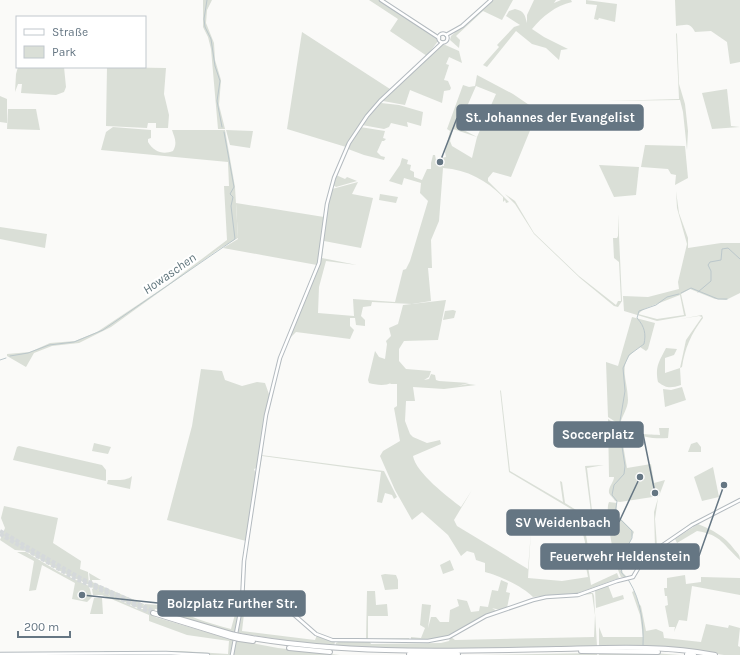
<svg xmlns="http://www.w3.org/2000/svg" width="740" height="655" viewBox="0 0 740 655" font-family="Karla,sans-serif">
<style>
.green{fill:#dadfd7;fill-rule:evenodd}
.lines{fill:none;stroke-linecap:round;stroke-linejoin:round}
.stream{stroke:#bbc7cb;stroke-width:1}
.highway-tunnel{stroke:#d5d9db;stroke-width:4;stroke-dasharray:4 2;stroke-linecap:butt}
.secondary-casing{stroke:#b3babf;stroke-width:4.5}
.highway-casing{stroke:#b4b9bd;stroke-width:6}
.secondary{stroke:#fff;stroke-width:2.5}
.highway{stroke:#fff;stroke-width:4}
.highway-bridge-casing{stroke:#b4b9bd;stroke-width:6;stroke-linecap:butt}
.highway-bridge{stroke:#fff;stroke-width:4}
.labels{text-anchor:middle;stroke-width:4;stroke-linejoin:round;paint-order:stroke}
.water-label{font-size:13px;font-style:italic;fill:#60757c;stroke:#fff}
.leader{fill:none;stroke:#657683;stroke-width:1.5}
.callout-dot{fill:#657683;stroke:#fff;stroke-width:1.5}
.callout{fill:#657683;stroke:#657683;stroke-width:1.5}
.callout-label{font-size:13px;text-anchor:middle;font-weight:bold;fill:#fff}
</style>
<rect width="100%" height="100%" fill="#fafaf8"/>
<g class="green">
<path d="M203,0h9l-5,10 -1,13 8,20 1,17 6,20 -2,25 6,24h-7l-7,-80 -3,-12 -5,-10z"/>
<path d="M369,0h11l56,36 2,5 -11,15 -37,-25 8,-12z"/>
<path d="M492,0h21l-11,20 -19,-9 -27,25 4,4 -1,8 -9,-8 1,-4z"/>
<path d="M534,0h22l-2,3 7,-3h10l1,2c-17,4 -29,14 -40,27l12,8 24,12 -7,1 -2,10 -13,-12 -14,-4 -16,-13 -29,36 -4,-2 16,-18 -2,-2 17,-18 6,-2 -14,-9 3,-5 6,-2c10,2 10,7 12,14v-8z"/>
<path d="M586,0l31,4 -2,18 -16,-4 -1,2 -4,-1 3,-14 -11,-1z"/>
<path d="M675,0h65v62l-10,2 -3,-22 -16,-11 -16,1c-5,-10 -9,-7 -19,-6z"/>
<path d="M302,32l88,57 -23,26 -21,32 -59,-18z"/>
<path d="M676,33l1,1 2,50 6,20 3,27 -1,19 -4,-38 -3,-12 -73,1 72,-2z"/>
<path d="M443,44l16,7 3,12 -13,-6 -3,7 3,1 -5,15 4,1 3,7 -1,2 -6,1 -2,12 -32,-13 -5,15 -22,-4z"/>
<path d="M18,67h46l2,20 -2,5 -8,3 -35,-2 1,-9h-4l-3,8 1,-18z"/>
<path d="M107,67l59,1 -2,26 5,21 -1,13h-12v-5h-8l-1,5 -41,-2z"/>
<path d="M477,75l36,19 25,17 -27,66 -18,-5 -5,6v3l21,21 -3,1 -1,-3 -2,2v-5c-17,-17 -35,-27 -60,-29l-4,53 -8,19 1,28h-4l3,33 -19,3 -40,-2 -1,4 -8,1 -2,9 4,4v6l-9,-1 -1,-7h-5v8l4,4 -4,9 -54,-7 -7,7v-8l28,-66 -94,-17 15,-9 -2,-36 88,14 5,-27 15,-41 -10,27 -6,31 4,-18 26,-7 -6,12 21,4 -12,50 -37,-7 -2,17 35,7 -31,-4 -7,26 -1,26 36,3 -1,-17 42,3 8,-32 3,-1 4,-8 18,-60 -8,-8 1,-10 -17,-5 -2,7 -13,-4 11,-16 2,-7 6,2 -1,4 4,1 -1,5 4,2v5l8,3 5,-11h4v-6l2,-8h2l2,10 7,1v-7l-2,-1 4,-1 -1,-5 5,-21 -3,-2 16,-44 6,2 6,-1zM476,86l20,8 -19,43 -19,-10zM453,129l24,8 -5,21 -20,-12 -2,-5z"/>
<path d="M727,89l4,37 9,1 -28,2 -10,-36z"/>
<path d="M0,96l7,3v24l-7,-1z"/>
<path d="M381,103l18,2 24,7 -2,14 -14,-4 1,5 -17,-4 -2,4 -5,2 -22,-4z"/>
<path d="M8,109h28l4,21 -33,-1z"/>
<path d="M113,127l38,3v8l-3,1v3c6,10 15,13 25,9 5,-9 1,-14 -1,-21h53l10,57 3,51 -19,11 -108,78 -32,16 -27,3 -18,7 -8,14 -19,-11v-2l23,-2 20,-9 25,-2 22,-9 69,-46 61,-46 -3,-54h5l-1,-24 -127,-12 5,-18z"/>
<path d="M360,127l25,4 -2,7 3,1 -2,2h-2l-5,11 4,4 4,1 -1,3 -20,-5 -16,-6z"/>
<path d="M226,130l27,1 -3,17 -20,-3z"/>
<path d="M645,145l40,1 3,32 -13,7 1,-10 -5,-1 -3,-5 -27,-2z"/>
<path d="M599,165l40,2 -3,28 -22,2z"/>
<path d="M336,175l9,4 2,-2 10,4 -21,6 -3,-2z"/>
<path d="M676,191l3,22 9,25v10l33,-5h19v50l-14,7 -11,-1 -25,-10 -9,5 5,22 -29,5 -33,-10 -1,-15 25,1 31,-8 -1,-7 9,-38 -10,-36zM680,295l4,20 -27,4 -19,-5 6,-5z"/>
<path d="M380,194l18,3 -2,6 -17,-3z"/>
<path d="M505,194l10,7 19,32 45,43 37,29 2,-4h3l-2,-39 -5,-4 -1,-20h4l1,-2v-22l4,87 -4,6 -4,-1 -34,-28 -46,-44 -19,-30z"/>
<path d="M0,227l47,7 -2,14 -45,-9z"/>
<path d="M446,300l-8,40 -34,1 -5,8v12l7,8 25,2 -2,6 -5,3 5,-1 2,-5 4,1 1,5 3,1 30,2 -12,3 11,-2 8,1 -32,4 -31,-2 2,14h-9l-1,20 5,13 3,3 14,6 13,-3 1,4 -28,12c3,17 35,41 48,51l11,-17 -18,30 3,6 71,43 3,-38 -3,47 34,3 26,-4 -4,-20 1,-15 -3,-12h3v3l17,2h-16l3,18 -3,1 5,31 26,-12 2,5 -41,15 -45,4c-9,-10 -35,-22 -48,-25v-9l-9,-3 -2,-7 -7,-2 -6,5 -13,-21 -26,-23 -10,8 -17,-30 -15,-34 3,-5 15,-4 -15,4 17,-10 -6,-33 3,-2v-22h-7l1,-1c-5,3 -16,2 -22,0l-1,-3 7,-29 4,6 6,2 2,-15 -1,-3 5,-5 -2,-8 9,-4 5,-19z"/>
<path d="M453,310l3,1 -2,7 -11,2 2,-9z"/>
<path d="M702,315l1,3c-12,16 -18,30 -21,49l-2,1 1,17c-10,3 -14,4 -23,-3 -3,-16 1,-20 8,-34l11,1 -3,6 -9,3v15l15,-5 6,-28 16,-23 -3,-1 -19,3z"/>
<path d="M632,317l23,6 -7,26 -2,2 -6,-4c-25,15 -12,31 -12,53 0,8 -6,16 -8,24 13,11 24,10 40,11l-1,-7h10l-1,10c-27,2 -39,-7 -60,-21l-2,-55 12,4z"/>
<path d="M201,369l21,2 3,9 17,6 15,-4 8,1 5,14 -13,71 -3,1 2,5 -10,67 -79,-21 25,-94z"/>
<path d="M682,387l4,13 -21,7 -2,-18 8,1z"/>
<path d="M500,390l1,1 9,80 53,31 -3,-21 2,1 3,21 27,17 -7,-54 19,-1 -17,3 6,51 3,3 9,1 -12,-1 -84,-50z"/>
<path d="M608,419l12,8 7,41 24,-4 3,19 11,-3 -6,16 -39,6 -5,-1c-1,-3 -5,-5 -6,-8 -1,-6 5,-11 5,-16h-5z"/>
<path d="M697,442l4,5v5h-13l3,-8z"/>
<path d="M94,443l17,4 -3,7 -16,-3z"/>
<path d="M19,446l83,19 4,5v11l-93,-21 4,-13z"/>
<path d="M261,455l123,16 13,26 -3,2 -2,-4 -7,-2 -3,10 -5,-1 4,-30 -119,-16 -15,90z"/>
<path d="M713,467l6,30 -17,4 -8,-24z"/>
<path d="M132,476l-2,13 -23,-5 1,-4c8,0 19,1 24,-4z"/>
<path d="M658,498l-3,21 2,27 15,-8 20,-16 -1,2 -31,22 -4,1v2l-13,9 -11,-3h11l12,-8 -1,-35z"/>
<path d="M609,502l8,1 -1,11 18,18 -7,17 -5,21 1,3 4,4h-6c-6,-12 -17,-64 -12,-75z"/>
<path d="M4,506l54,12 -5,25 28,18 -1,8 8,3 1,13 -27,-13 -36,-21 -11,-1 -15,-10 5,-12 -4,-10z"/>
<path d="M698,524c14,6 27,12 36,25 3,4 6,5 6,11 -17,-15 -18,-25 -43,-29l-20,12 -2,-4z"/>
<path d="M665,546v18l-26,5 7,-11z"/>
<path d="M17,552h9l33,20 30,14 3,11 -5,5 -15,-3 3,-16 -33,-18 -6,25 -7,1 5,-30z"/>
<path d="M450,560l4,10 -11,4 -3,-9z"/>
<path d="M89,573l12,7h-9v2l52,22 -1,4h-5l-47,-21z"/>
<path d="M385,574l11,1 2,5v9l-13,1 -4,-15z"/>
<path d="M685,575l1,9 15,-2v-5l39,1v17l-48,-9 -5,35 -8,-1 -5,12 1,-5h-6l-4,-21 3,-1 -1,-9h-2l-1,-8h3v-10z"/>
<path d="M501,580l7,3 -2,9 4,1 -3,15 -7,2 -8,-2 5,3 -20,9 -24,15 -16,4h-26v-2l10,1 4,-10 -5,-3 2,-21 9,1 -3,23 3,-11h5l4,5h9l1,-12 9,-4 -2,-7 10,2 4,11 8,-1 1,-5 8,1 4,-17 6,1z"/>
<path d="M608,585l5,13 10,-3 1,4 -28,9 -1,-18z"/>
<path d="M94,588l44,21h5l2,-5 13,1 3,3h4l1,-3c21,11 42,18 65,24l6,-22 3,-2 -5,28 -69,-20 -1,-3 -10,-1 -2,6 2,2 78,23 -3,15h-124l-2,-4h77l47,3 1,-13 -42,-6 -38,-14v-6l-47,-20h-9l-1,-6z"/>
<path d="M367,591h8l1,14 11,-1 1,12h-20v23l41,-1v2l-43,1z"/>
<path d="M634,591l5,13 2,2 5,25 10,-2 7,3 1,6 37,4 5,-18 22,4 1,-3 11,3 -2,18 2,1v8h-16l-26,-4 -99,-5v-19l4,10h40l-3,-22 -8,-23z"/>
<path d="M589,593h4l1,3 3,50 -150,3 -112,-1 1,-5 2,-1h32l1,2 70,-1 8,-2 2,-4 4,3 139,-3 1,-22 -3,-21 -31,3z"/>
<path d="M94,598h8l1,16h-13z"/>
<path d="M244,603h6v2h-5l-3,26 73,9 2,-5 18,6 -1,7 -96,-15z"/>
<path d="M236,640l42,8 62,7h-107z"/>
<path d="M597,653v2h-117z"/>
<path d="M599,653h54l27,2h-81z"/>
</g>
<g class="lines">
<g class="stream">
<path d="M207,0l-3,19 1,8 6,12 4,27 5,15 -3,20 5,26"/>
<path d="M698,292l13,-11v-10l-3,-6 2,-3 11,-2 1,-11 6,-1 12,11"/>
<path d="M681,293l10,-5 27,11h9"/>
<path d="M10,356l18,-3 21,-8 25,-3 29,-12 132,-91 -4,-33 2,-9 -3,-3 4,-7 -10,-55"/>
<path d="M0,360l6,-2"/>
<path d="M643,646c1,-21 -2,-46 -14,-65 -2,-3 -6,-6 -8,-9l5,-15v-8l6,-11v-7l-17,-17 2,-13 -5,-6 2,-10 10,-11 1,-8 -6,-39 6,-36 -2,-23 6,-13 15,-11c2,-10 1,-17 -7,-26l2,-7 17,-6 11,-8 12,-3"/>
</g>
<g class="highway-tunnel">
<path d="M0,531l82,48 72,32"/>
<path d="M0,534l74,44 78,35"/>
</g>
<g class="secondary-casing">
<g id="secondary">
<path d="M381,0l58,38"/>
<circle cx="443" cy="38" r="4.5"/>
<path d="M446,35l16,-9 29,-26"/>
<path d="M242,602l26,1 12,3 12,7 24,21 16,6 96,1 21,-4 37,-21 47,-16 13,-3 32,-2 39,-14 16,-4 10,-17 8,-7 41,-28 48,-25"/>
<path d="M0,654l166,-1 42,2"/>
<path d="M232,655l10,-53 2,-41 22,-146 14,-57 39,-95 8,-59 7,-26 15,-35 18,-27 13,-15 62,-58"/>
</g>
</g>
<g class="highway-casing">
<g id="highway">
<path d="M153,613l78,24"/>
<path d="M166,615l65,19"/>
<path d="M240,636c105,19 211,15 317,13 52,-1 106,-4 158,6"/>
<path d="M239,639l14,2"/>
<path d="M289,648l41,4"/>
<path d="M581,651l77,1"/>
<path d="M409,654h49"/>
<path d="M687,654l7,1"/>
</g>
</g>
<use href="#secondary" class="secondary"/>
<use href="#highway" class="highway"/>
<g class="highway-bridge-casing">
<g id="highway-bridge">
<path d="M231,634l9,2"/>
<path d="M231,637l8,2"/>
</g>
</g>
<use href="#highway-bridge" class="highway-bridge"/>
</g>
<g class="labels">
<g class="water-label">
<text transform="translate(169 273) rotate(-35)" y="5">Howaschen</text>
</g>
</g>
<path class="leader" d="M440 162L457 118M655 493L643 434M640 477L619 522M724 485L699 556M82 595L158 603"/>
<g class="callout-dot">
<circle cx="440" cy="162" r="4"/>
<circle cx="655" cy="493" r="4"/>
<circle cx="640" cy="477" r="4"/>
<circle cx="724" cy="485" r="4"/>
<circle cx="82" cy="595" r="4"/>
</g>
<g class="callout">
<rect x="457" y="105" width="186" height="25" rx="4"/>
<rect x="554" y="422" width="89" height="25" rx="4"/>
<rect x="507" y="510" width="112" height="25" rx="4"/>
<rect x="541" y="544" width="158" height="25" rx="4"/>
<rect x="158" y="591" width="147" height="25" rx="4"/>
</g>
<g class="callout-label">
<text x="550" y="122">St. Johannes der Evangelist</text>
<text x="598" y="439">Soccerplatz</text>
<text x="563" y="527">SV Weidenbach</text>
<text x="620" y="561">Feuerwehr Heldenstein</text>
<text x="232" y="608">Bolzplatz Further Str.</text>
</g>
<rect x="16" y="16" width="130" height="52" fill="#ffffff" stroke="#c1c8cd"/>
<rect x="24" y="29" width="20" height="6" fill="#ffffff" stroke="#c1c8cd"/>
<text x="52" y="36" font-size="12" fill="#657683">Straße</text>
<rect x="24" y="46" width="20" height="12" fill="#dadfd7" stroke="#c1c8cd"/>
<text x="52" y="56" font-size="12" fill="#657683">Park</text>
<path d="M18 631v6h52v-6" fill="none" stroke="#657683" stroke-width="2"/>
<text x="24" y="631" font-size="12" fill="#657683" stroke="#ffffff" stroke-width="3" paint-order="stroke">200 m</text>
</svg>
